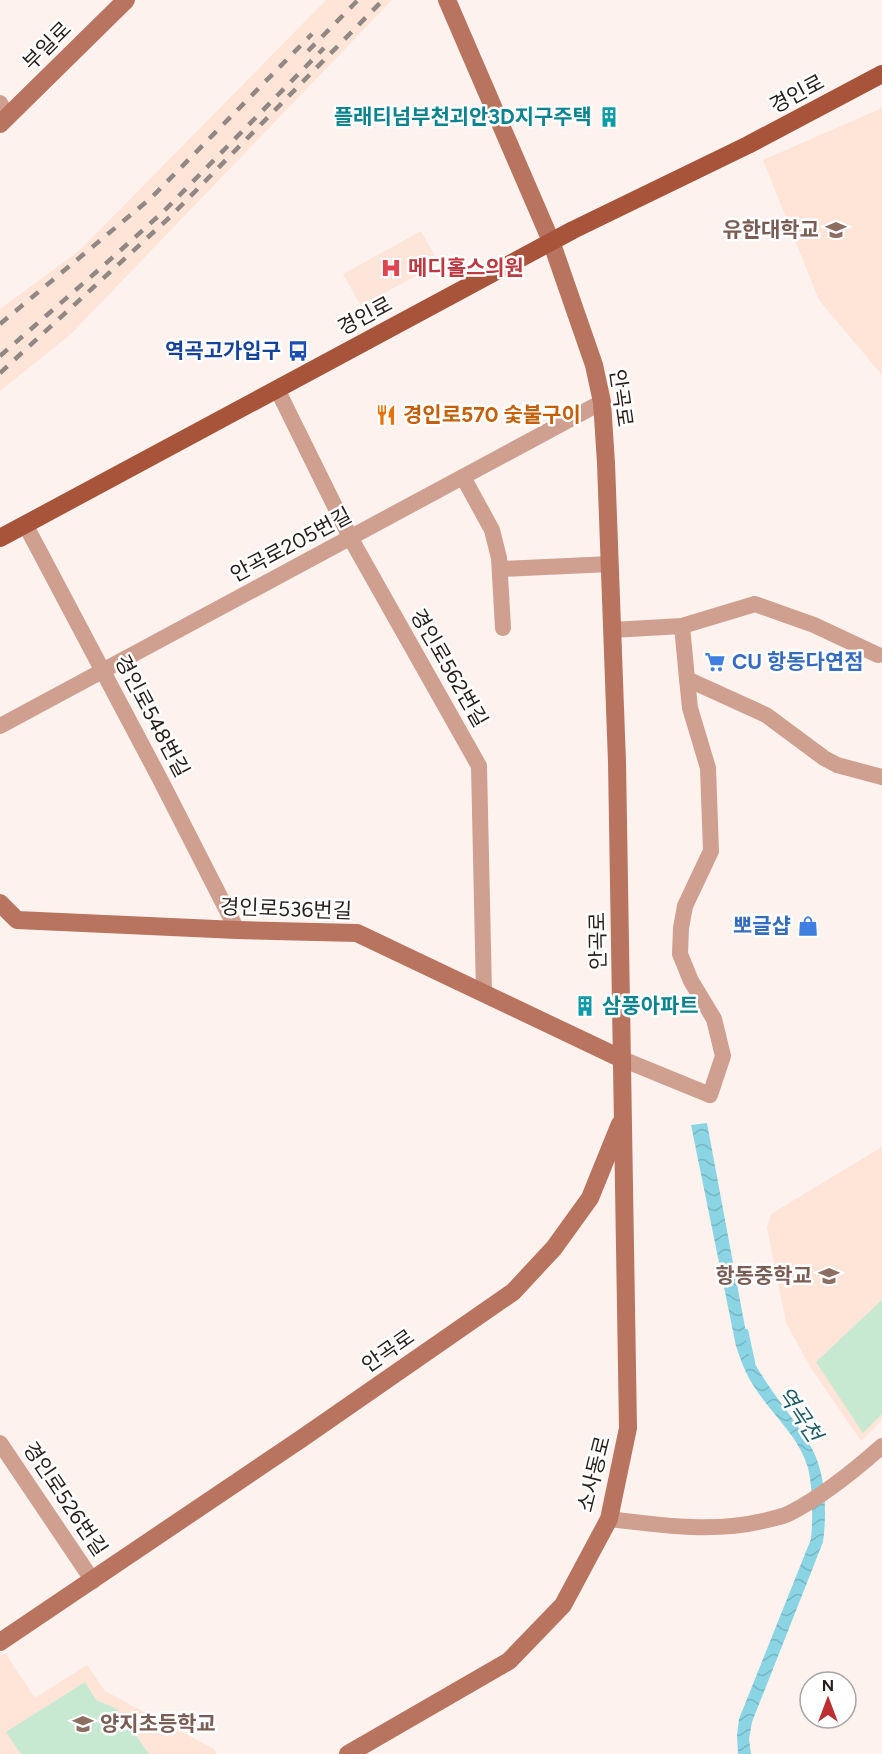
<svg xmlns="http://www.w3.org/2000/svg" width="882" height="1754" viewBox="0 0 882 1754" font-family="Figtree,'Noto Sans KR',sans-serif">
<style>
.built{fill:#ffe4d8}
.medical{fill:#fde5da}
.garden{fill:#c7e9d1}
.water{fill:url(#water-waves)}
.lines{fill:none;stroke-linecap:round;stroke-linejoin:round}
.stream{stroke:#8ad4e4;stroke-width:4.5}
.street{stroke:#cf9f90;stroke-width:16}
.secondary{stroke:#b9745f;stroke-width:18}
.primary{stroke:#a7543a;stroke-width:18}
.rail{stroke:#918783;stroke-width:4.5;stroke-dasharray:10 10;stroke-linecap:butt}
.labels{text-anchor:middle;stroke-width:5;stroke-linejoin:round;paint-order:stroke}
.street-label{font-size:21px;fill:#281f1b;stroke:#fff}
.culture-label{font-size:21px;font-weight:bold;fill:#0d838f;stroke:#fff;text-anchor:end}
.education-label{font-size:21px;font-weight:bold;fill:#785e54;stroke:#fff;text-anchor:end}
.health-label{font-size:21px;font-weight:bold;fill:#be3a42;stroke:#fff;text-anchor:start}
.transit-label{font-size:21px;font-weight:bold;fill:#164399;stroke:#fff;text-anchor:end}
.food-label{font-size:21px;font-weight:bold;fill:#c56008;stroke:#fff;text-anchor:start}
.shop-label{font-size:21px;font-weight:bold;fill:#366cbe;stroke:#fff;text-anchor:start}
.water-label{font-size:22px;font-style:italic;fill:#205d68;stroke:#fff}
</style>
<defs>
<pattern id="water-waves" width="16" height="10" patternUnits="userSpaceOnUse" patternTransform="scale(1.5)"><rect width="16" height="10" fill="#8ad4e4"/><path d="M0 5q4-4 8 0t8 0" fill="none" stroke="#77b6c3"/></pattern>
</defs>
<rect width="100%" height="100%" fill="#fdf2ee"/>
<g class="built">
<path d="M326,0h66l-322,335 -70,56v-82l79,-58z"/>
<path d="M882,108v267l-63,-75 -56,-140z"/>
<path d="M882,1147v273l-21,21 -50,-73 -25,-45 -19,-95 4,-14z"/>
<path d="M5,1653l30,45 52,-33 18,26 109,58 2,5h-216v-98z"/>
</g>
<path class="medical" d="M421,231l18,32 -78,43 -18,-32z"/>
<g class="garden">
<path d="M882,1300v114l-19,19 -47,-71z"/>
<path d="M85,1682l11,18 21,9 32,45h-128l-15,-22z"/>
</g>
<path class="water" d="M707,1123l43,231c16,34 43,61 61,93 15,26 16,66 12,95l-71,180 -3,17 2,15h-13l-1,-19 2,-16 72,-180c2,-19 2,-56 -4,-74 -9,-29 -36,-52 -52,-77 -9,-13 -14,-27 -19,-42l-45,-221z"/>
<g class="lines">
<path class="stream" d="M746,1331l7,32"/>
<g class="street">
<path d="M0,103l7,15"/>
<path d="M277,389l74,150 128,227 5,227"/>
<path d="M463,477l29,53 7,28 4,70"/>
<path d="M25,524l136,257 76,149"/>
<path d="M500,569l110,-5"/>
<path d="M682,626l5,53 79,36 58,43 13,7 45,12"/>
<path d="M612,630l70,-4 73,-22 59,21 64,30"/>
<path d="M0,726l602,-324"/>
<path d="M622,1059l88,36 13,-39 -9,-37 -23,-38 -11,-27 1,-26 4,-22 26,-55 -3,-83 -18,-60 -3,-29"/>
<path d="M0,1443l93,138"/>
<path d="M609,1519c51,6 103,14 154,2 9,-2 19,-4 27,-8 33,-17 64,-42 92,-67"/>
</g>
<g class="secondary">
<path d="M0,124l126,-124"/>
<path d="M0,903l17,17 220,10 120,3 265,126"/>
<path d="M0,1642l301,-203 212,-147 41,-44 36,-50 30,-74"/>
<path d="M348,1754l161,-93 54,-56 46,-86 19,-91 -11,-666 -11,-299 -4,-61 -8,-37 -43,-124 -104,-241"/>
</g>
<path class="primary" d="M0,538l573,-308 175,-85 134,-71"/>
<g class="rail">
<path d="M308,51l50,-51"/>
<path d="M0,324l151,-126 161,-164"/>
<path d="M0,356l102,-89 62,-56 160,-163"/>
<path d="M0,373l170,-156 213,-217"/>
</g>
</g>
<defs>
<g id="building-bare" transform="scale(1.62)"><path d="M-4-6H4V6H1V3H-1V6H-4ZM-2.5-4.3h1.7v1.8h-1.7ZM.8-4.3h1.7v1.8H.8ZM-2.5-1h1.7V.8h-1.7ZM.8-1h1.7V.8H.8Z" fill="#0f9aa8" stroke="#fff" stroke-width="2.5" paint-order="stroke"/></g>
<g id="university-bare" transform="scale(1.62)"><path d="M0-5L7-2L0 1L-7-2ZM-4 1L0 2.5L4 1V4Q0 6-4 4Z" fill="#8d6e63" stroke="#fff" stroke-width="2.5" paint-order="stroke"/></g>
<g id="hospital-bare" transform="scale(1.62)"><path d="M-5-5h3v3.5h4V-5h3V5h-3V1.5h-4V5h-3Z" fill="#e0444e" stroke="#fff" stroke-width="2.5" paint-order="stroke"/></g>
<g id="bus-bare" transform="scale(1.62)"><path d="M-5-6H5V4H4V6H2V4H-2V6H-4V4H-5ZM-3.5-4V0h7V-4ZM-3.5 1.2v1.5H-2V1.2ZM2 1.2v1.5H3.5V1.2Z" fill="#1a4fb4" stroke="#fff" stroke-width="2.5" paint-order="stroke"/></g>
<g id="restaurant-bare" transform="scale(1.62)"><path d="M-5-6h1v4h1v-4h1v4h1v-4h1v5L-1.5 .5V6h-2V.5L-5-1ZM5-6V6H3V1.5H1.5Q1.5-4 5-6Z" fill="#e8710a" stroke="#fff" stroke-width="2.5" paint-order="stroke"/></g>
<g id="supermarket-bare" transform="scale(1.62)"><path d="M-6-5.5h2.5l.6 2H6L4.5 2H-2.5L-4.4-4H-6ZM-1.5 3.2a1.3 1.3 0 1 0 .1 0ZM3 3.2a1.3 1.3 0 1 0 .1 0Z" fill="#3f7fe0" stroke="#fff" stroke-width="2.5" paint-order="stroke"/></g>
<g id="shop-bare" transform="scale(1.62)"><path d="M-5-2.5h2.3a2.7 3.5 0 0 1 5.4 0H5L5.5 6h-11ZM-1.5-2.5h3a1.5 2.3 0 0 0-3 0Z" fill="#3f7fe0" stroke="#fff" stroke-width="2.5" paint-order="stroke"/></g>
<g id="school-bare" transform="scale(1.62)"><path d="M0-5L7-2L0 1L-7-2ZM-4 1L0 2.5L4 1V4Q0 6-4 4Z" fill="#8d6e63" stroke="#fff" stroke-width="2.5" paint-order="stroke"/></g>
</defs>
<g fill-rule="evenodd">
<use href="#building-bare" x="609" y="117"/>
<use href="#university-bare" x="836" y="230"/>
<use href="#hospital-bare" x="391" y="268"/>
<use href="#bus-bare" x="298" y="351"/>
<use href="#restaurant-bare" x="386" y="415"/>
<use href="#supermarket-bare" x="715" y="662"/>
<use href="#shop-bare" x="808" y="926"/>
<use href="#building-bare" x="585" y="1006"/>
<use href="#school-bare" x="829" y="1276"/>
<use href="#school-bare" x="83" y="1724"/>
</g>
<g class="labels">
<g class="street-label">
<text transform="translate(47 46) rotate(-45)" y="7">부일로</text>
<text transform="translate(797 94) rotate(-28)" y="7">경인로</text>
<text transform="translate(365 316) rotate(-28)" y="7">경인로</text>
<text transform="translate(621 398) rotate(82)" y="7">안곡로</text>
<text transform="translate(291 545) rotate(-28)" y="7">안곡로205번길</text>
<text transform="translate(449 668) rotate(60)" y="7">경인로562번길</text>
<text transform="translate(152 716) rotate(62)" y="7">경인로548번길</text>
<text transform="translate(286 909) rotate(2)" y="7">경인로536번길</text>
<text transform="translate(598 941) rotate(-91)" y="7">안곡로</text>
<text transform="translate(388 1351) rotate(-35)" y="7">안곡로</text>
<text transform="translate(594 1474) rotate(-76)" y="7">소사동로</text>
<text transform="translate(65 1499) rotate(56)" y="7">경인로526번길</text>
</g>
<g class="culture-label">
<text x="592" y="124">플래티넘부천괴안3D지구주택</text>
<text x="602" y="1013" text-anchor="start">삼풍아파트</text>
</g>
<g class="education-label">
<text x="819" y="237">유한대학교</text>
<text x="812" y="1283">항동중학교</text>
<text x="100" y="1731" text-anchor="start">양지초등학교</text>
</g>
<g class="health-label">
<text x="408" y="275">메디홀스의원</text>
</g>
<g class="transit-label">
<text x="281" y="358">역곡고가입구</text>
</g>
<g class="food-label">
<text x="403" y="422">경인로570 숯불구이</text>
</g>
<g class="shop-label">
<text x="732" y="669">CU 항동다연점</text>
<text x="791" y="933" text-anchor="end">뽀글샵</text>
</g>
<g class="water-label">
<text transform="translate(800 1414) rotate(56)" y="8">역곡천</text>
</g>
</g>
<g transform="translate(828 1700)"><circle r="28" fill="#ffffff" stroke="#a9a5a4" stroke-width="1.5"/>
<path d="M0-4.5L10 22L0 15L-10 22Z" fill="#bd2e32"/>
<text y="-9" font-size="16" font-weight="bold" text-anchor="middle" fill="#281f1b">N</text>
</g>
</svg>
